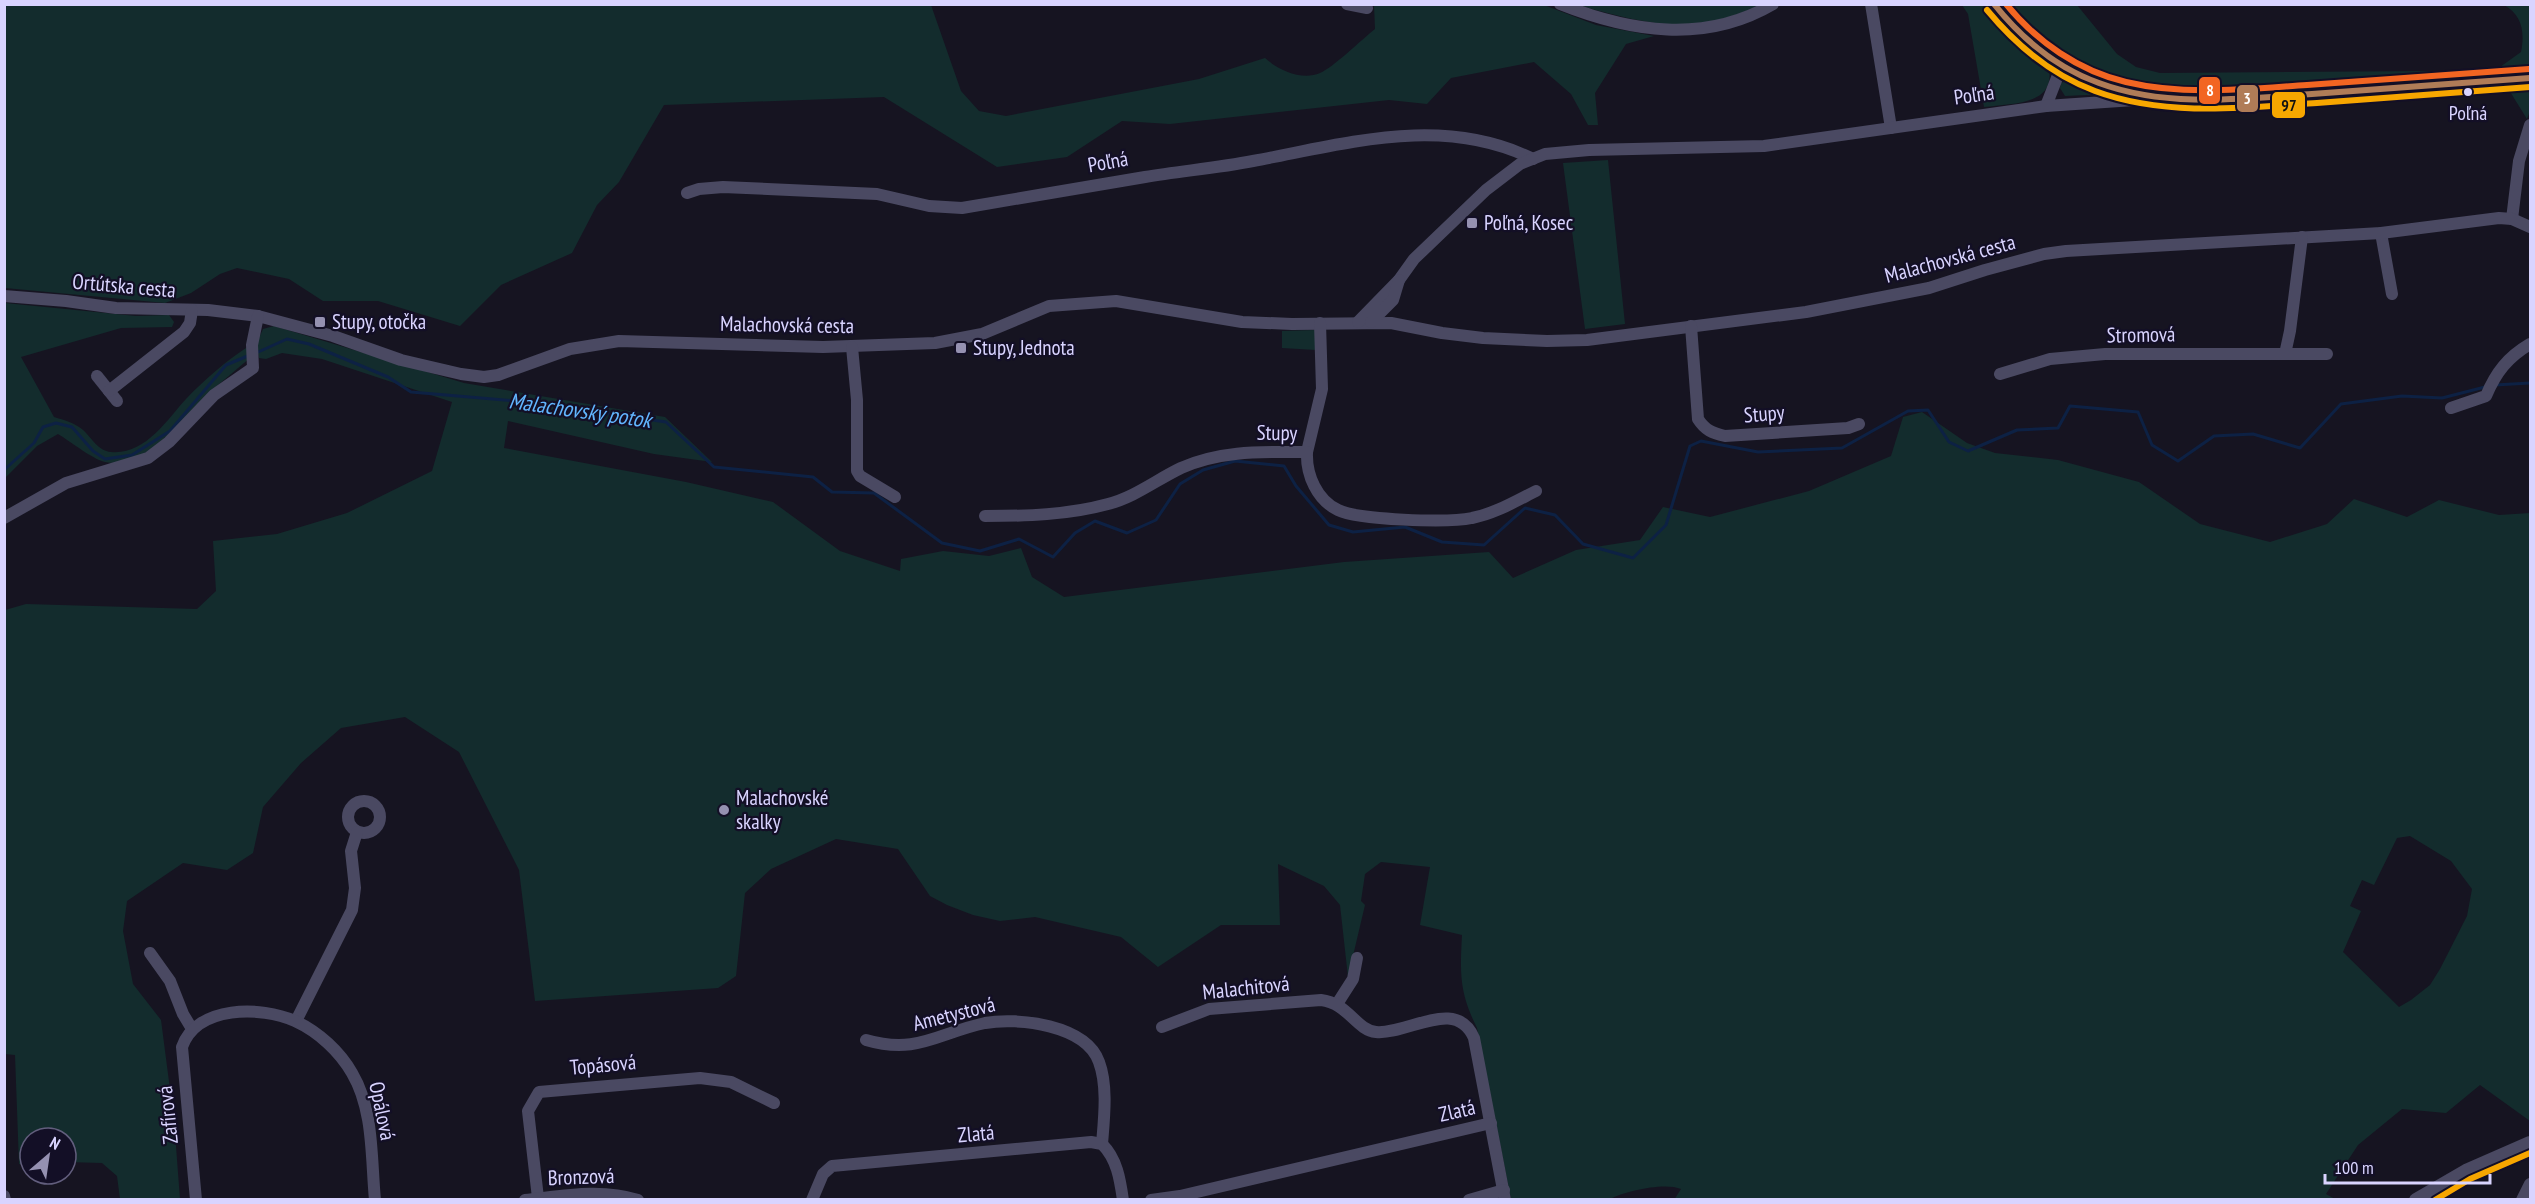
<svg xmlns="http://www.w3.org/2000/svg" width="2535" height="1204" viewBox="0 0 2535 1204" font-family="'PT Sans Narrow',sans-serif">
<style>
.green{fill:#132c2d;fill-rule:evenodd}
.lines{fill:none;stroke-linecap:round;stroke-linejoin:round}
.stream{stroke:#0d2144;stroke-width:3}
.minor{stroke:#4a4962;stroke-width:12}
.tertiary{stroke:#4a4962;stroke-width:14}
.bus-1-casing{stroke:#130f26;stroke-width:10}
.bus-2-casing{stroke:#130f26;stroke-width:10}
.bus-3-casing{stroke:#130f26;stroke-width:10}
.bus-1{stroke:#b07c57;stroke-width:6}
.bus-2{stroke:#f7a600;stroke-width:6}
.bus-3{stroke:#f26522;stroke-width:6}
.bus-dot{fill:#d9d4ff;stroke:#130f26;stroke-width:2}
.poi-dot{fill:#9591b1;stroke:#130f26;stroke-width:2}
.labels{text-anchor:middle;stroke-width:4.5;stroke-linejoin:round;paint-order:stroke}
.bus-label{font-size:20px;fill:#d9d4ff;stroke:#130f26}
.street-label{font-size:21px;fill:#d9d4ff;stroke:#130f26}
.poi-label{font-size:21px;fill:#d9d4ff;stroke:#130f26;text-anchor:start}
.water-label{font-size:22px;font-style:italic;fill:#62b6ff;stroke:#130f26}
.line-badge{stroke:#130f26;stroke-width:2}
.badge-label{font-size:16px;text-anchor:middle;font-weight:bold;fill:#fff}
.pale-badge-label{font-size:16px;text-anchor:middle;font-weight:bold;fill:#111}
</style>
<rect width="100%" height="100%" fill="#161421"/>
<g class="green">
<path d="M5,4l926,1 30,86 18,20 27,5 193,-37 66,-21c13,12 37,23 55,15 14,-6 41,-33 55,-44l-1,-24h170l52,20 58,11 -28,8 -31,49 3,32h-10l-17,-31 -37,-32 -83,16 -24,26 -38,-4 -219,24 -48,-3 -55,36 -70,10 -113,-70 -220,8 -45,77 -22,23 -25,48 -71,32 -41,41 -82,-25h-55l-34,-22 -52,-11 -17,6 -29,19 -26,10 -160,-15z"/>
<path d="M1578,5h182c-68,32 -114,19 -182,0z"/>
<path d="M1962,5h24c16,24 37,43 62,59 11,42 -36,39 -64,43l-16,-93z"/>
<path d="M2003,5h74l40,49 19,13 24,6 272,-2 1,4 60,-3 28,-20c4,-20 1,-37 -17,-47h26v65c-16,4 -33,3 -49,5 -34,2 -67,4 -100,7 -125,9 -291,39 -378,-77z"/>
<path d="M2072,78l36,15v1l-43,2 -5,-8 1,-5z"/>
<path d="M2530,89v22l-3,8 -18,-29z"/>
<path d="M1608,160l17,164 -40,5 -22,-166z"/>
<path d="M5,303l131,13 33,-1 5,7 -2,5 -51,1 -100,29 33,60c10,3 21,6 29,13 9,8 15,21 28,22 34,3 55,-31 75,-53 19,-20 40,-38 63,-53l1,12c-14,12 -28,23 -42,36 -25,23 -62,77 -103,68 -13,-3 -35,-21 -47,-28l-21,12 -32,32z"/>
<path d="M274,326l190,57 201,34 47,45 -58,-8 -146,-33 -4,27 182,34 87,20 67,49 60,20 1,-12 42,-8 46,5 32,-8 11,29 32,20 280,-35 145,-10 24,26 63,-28 64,-10 23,-33 47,10 99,-26 82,-35 12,-39 19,-5 45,31 28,10 63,7 81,22 61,42 70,18 57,-18 27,-25 53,18 32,-17 60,15 31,-2v608l-50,-36 -34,28 -44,-4 -44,36 -32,49 9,5 -661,1 7,-11c-16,-7 -56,2 -71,10h-99l-34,-171c-18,-36 -17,-55 -15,-93l-42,-10 10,-58 -49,-5 -16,12 -4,27 4,4 -17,72 -8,-72 -16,-19 -46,-22 2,61h-59l-63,42 -37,-30 -86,-20 -35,4 -27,-6 -26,-10 -17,-9 -32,-47 -62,-10 -65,30 -26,24 -9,83 -18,12 -183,13 -16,-131 -60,-118 -54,-35 -64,11 -40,35 -38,44 -10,46 -26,17 -44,-7 -56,38 -4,30 10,53 28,36 13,100 6,79h-60l-3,-23 -15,-13 -36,-1v-24h-36v26h-11l-4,-109 -10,-1v-444l21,-6 171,5 19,-18 -3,-50 64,-7 70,-21 85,-42 20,-69 -130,-43 -40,-6 -16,6 -7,-1 -3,-13 7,-16zM2410,836l41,25 21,28 -5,27 -27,53 -10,16 -19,15 -12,7 -56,-55 18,-41 -11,-5 12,-26 12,5 23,-47z"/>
<path d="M1315,330l1,20 -34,-2v-17z"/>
</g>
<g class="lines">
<g class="stream">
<path d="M256,353l31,-14 22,5 79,33 23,15 118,10 137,20 48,45 99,10 19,15 42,1 68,50 38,8 39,-12 34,18 22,-24 20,-12 32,12 29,-13 24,-36 23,-14 32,-9 49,5 12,20 33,39 24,7 52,-5 37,15 42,3 41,-37 30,7 28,29 50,14 33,-33 24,-79 11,-5 57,11 84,-4 66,-37 20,-1 21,32 19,9 49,-21 41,-2 12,-22 68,6 14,33 26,16 36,-25 39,-2 47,14 41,-44 61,-8 40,2 43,-11"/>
<path d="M2495,385l35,-2"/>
<path d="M4,470l30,-27 9,-16 13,-4 16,4 21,24 12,8 27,-4 38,-24 56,-66 24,-10"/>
</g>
<g class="minor">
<path d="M1347,4l20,4"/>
<path d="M1560,4c70,28 145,40 213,0"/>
<path d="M1871,4l20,124"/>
<path d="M2046,106l16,-41"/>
<path d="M687,193l12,-4 24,-2 154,7 52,12 33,2c61,-10 122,-21 183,-31 36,-6 72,-9 108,-16 93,-17 189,-47 280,-2"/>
<path d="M2512,219l7,-58 11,-36"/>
<path d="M2381,233l11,61"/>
<path d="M4,296l62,5 50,7 92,2 50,6 75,20 68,24 60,14 23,3 14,-2 72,-26 49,-8 204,6 112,-4 47,-9 67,-28 67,-5 126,21 50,2 99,-1 51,10 41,5 64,3 40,-1 219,-28 123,-24 56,-18 59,-16 22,-3 315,-18 118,-15 13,1 18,8"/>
<path d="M1358,322l41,-42 15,-21 72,-69 34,-26 25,-10 44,-4 175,-4 282,-40 103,-7"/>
<path d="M1371,322l22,-22 6,-20"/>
<path d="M1691,326l7,93c7,11 14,14 27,17l123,-8 11,-4"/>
<path d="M852,347l5,53v71l3,5 35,21"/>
<path d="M2285,354l5,-23 12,-94"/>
<path d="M2000,374l50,-15 55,-5h222"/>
<path d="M97,376l20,25"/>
<path d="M109,391l75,-59 6,-9 2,-13"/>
<path d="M2451,408l35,-12c10,-24 22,-39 44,-52"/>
<path d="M1307,452l15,-63 -2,-66"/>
<path d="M985,516c41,0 83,-1 123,-12 27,-7 48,-24 73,-36 41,-18 82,-16 126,-16 -1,23 10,48 31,58 20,10 110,13 134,8 22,-4 44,-17 64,-27"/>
<path d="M4,518l62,-35 82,-25 21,-16 45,-47 39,-27 -1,-23 6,-29"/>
<circle cx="364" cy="817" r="16"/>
<path d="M150,953l20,28 13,33 9,15"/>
<path d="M1337,1004l16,-25 4,-21"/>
<path d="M296,1021l56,-111 3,-22 -4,-37 6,-19"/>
<path d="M1162,1027l47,-18 112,-9c27,3 35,30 55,32 32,3 80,-36 98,6l31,162"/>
<path d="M866,1040c51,15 72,-7 119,-17 33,-6 101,2 114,39 9,24 5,57 3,82"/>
<path d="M4,1196l1,4"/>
<path d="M538,1198l-10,-87 11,-19 161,-14 31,4 43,21"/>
<path d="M196,1200l-14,-153c15,-42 79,-41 113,-26 24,11 45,31 57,52 22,37 19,86 23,127"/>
<path d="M525,1200c37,-4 76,-12 113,0"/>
<path d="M812,1200l11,-26 9,-8 259,-24 11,2c15,15 18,35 21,56"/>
<path d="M1151,1200l29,-4 311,-73"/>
<path d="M1469,1200l35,-10"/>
<path d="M2522,1200l8,-16"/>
</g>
<g class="tertiary">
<path d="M1994,4c27,35 63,63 105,79 62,23 134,16 199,12 78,-5 155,-12 232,-17"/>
<path d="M2416,1200l50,-29 64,-28"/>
</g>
<g class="bus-1-casing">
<path id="bus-1" d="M1994,4c28,35 63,64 105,79 67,25 143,16 213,11 72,-5 145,-11 218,-16"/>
</g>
<g class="bus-2-casing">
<g id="bus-2">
<path d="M1987,10c29,35 65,65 108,81 70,26 149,17 222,12 71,-5 142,-11 213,-16"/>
<path d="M2435,1200l35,-21 60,-26"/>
</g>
</g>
<g class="bus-3-casing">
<path id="bus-3" d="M2006,4c31,38 73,67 120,78 59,14 121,7 181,3 74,-5 148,-11 222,-16"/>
</g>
<use href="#bus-1" class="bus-1"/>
<use href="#bus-2" class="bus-2"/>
<use href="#bus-3" class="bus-3"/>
</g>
<circle class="bus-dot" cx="2468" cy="92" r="5"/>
<g class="poi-dot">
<rect x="1466" y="217" width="12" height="12" rx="3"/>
<rect x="314" y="316" width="12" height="12" rx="3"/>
<rect x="955" y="342" width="12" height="12" rx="3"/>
<circle cx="724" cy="810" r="6"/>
</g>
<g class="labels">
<g class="bus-label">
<text x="2468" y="120">Poľná</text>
</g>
<g class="street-label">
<text transform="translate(1974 95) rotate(-8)" y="7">Poľná</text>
<text transform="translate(1108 162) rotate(-10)" y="7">Poľná</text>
<text transform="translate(1950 259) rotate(-15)" y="7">Malachovská cesta</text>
<text transform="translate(124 286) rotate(5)" y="7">Ortútska cesta</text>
<text transform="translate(787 325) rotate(1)" y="7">Malachovská cesta</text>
<text transform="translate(2141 335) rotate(-1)" y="7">Stromová</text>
<text transform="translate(1764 414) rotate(-4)" y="7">Stupy</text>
<text transform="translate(1277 433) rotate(1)" y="7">Stupy</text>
<text transform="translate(1246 988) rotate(-6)" y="7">Malachitová</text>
<text transform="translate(954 1014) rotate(-14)" y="7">Ametystová</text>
<text transform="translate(603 1065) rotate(-5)" y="7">Topásová</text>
<text transform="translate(382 1111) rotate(78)" y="7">Opálová</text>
<text transform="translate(1457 1111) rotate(-13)" y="7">Zlatá</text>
<text transform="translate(168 1115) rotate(-96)" y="7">Zafírová</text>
<text transform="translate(976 1134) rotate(-5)" y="7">Zlatá</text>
<text transform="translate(581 1177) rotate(-2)" y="7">Bronzová</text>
</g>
<g class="poi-label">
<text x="1484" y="230">Poľná, Kosec</text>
<text x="332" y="329">Stupy, otočka</text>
<text x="973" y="355">Stupy, Jednota</text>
<text x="736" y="805">Malachovské<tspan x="736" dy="24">skalky</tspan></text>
</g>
<g class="water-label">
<text transform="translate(580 410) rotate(8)" y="8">Malachovský potok</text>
</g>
</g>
<g class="line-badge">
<rect x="2198" y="76" width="23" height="29" rx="6" fill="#f26522"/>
<rect x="2236" y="84" width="23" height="29" rx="6" fill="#b07c57"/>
<rect x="2271" y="91" width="35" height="28" rx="6" fill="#f7a600"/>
</g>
<g class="badge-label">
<text x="2210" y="96">8</text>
<text x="2247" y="104">3</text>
</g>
<g class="pale-badge-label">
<text x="2289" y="111">97</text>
</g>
<rect width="2535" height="1204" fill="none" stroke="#d9d4ff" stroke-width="12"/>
<g transform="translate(48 1156) rotate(29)"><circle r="28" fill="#130f26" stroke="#625e7d" stroke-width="1.5"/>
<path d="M0-4.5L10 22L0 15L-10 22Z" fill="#9591b1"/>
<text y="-9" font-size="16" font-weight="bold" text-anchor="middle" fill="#d9d4ff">N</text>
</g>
<path d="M2325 1174v9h165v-9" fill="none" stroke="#d9d4ff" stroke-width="3"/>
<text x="2334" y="1174" font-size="18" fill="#d9d4ff" stroke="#130f26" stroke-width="4.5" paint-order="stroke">100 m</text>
</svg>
